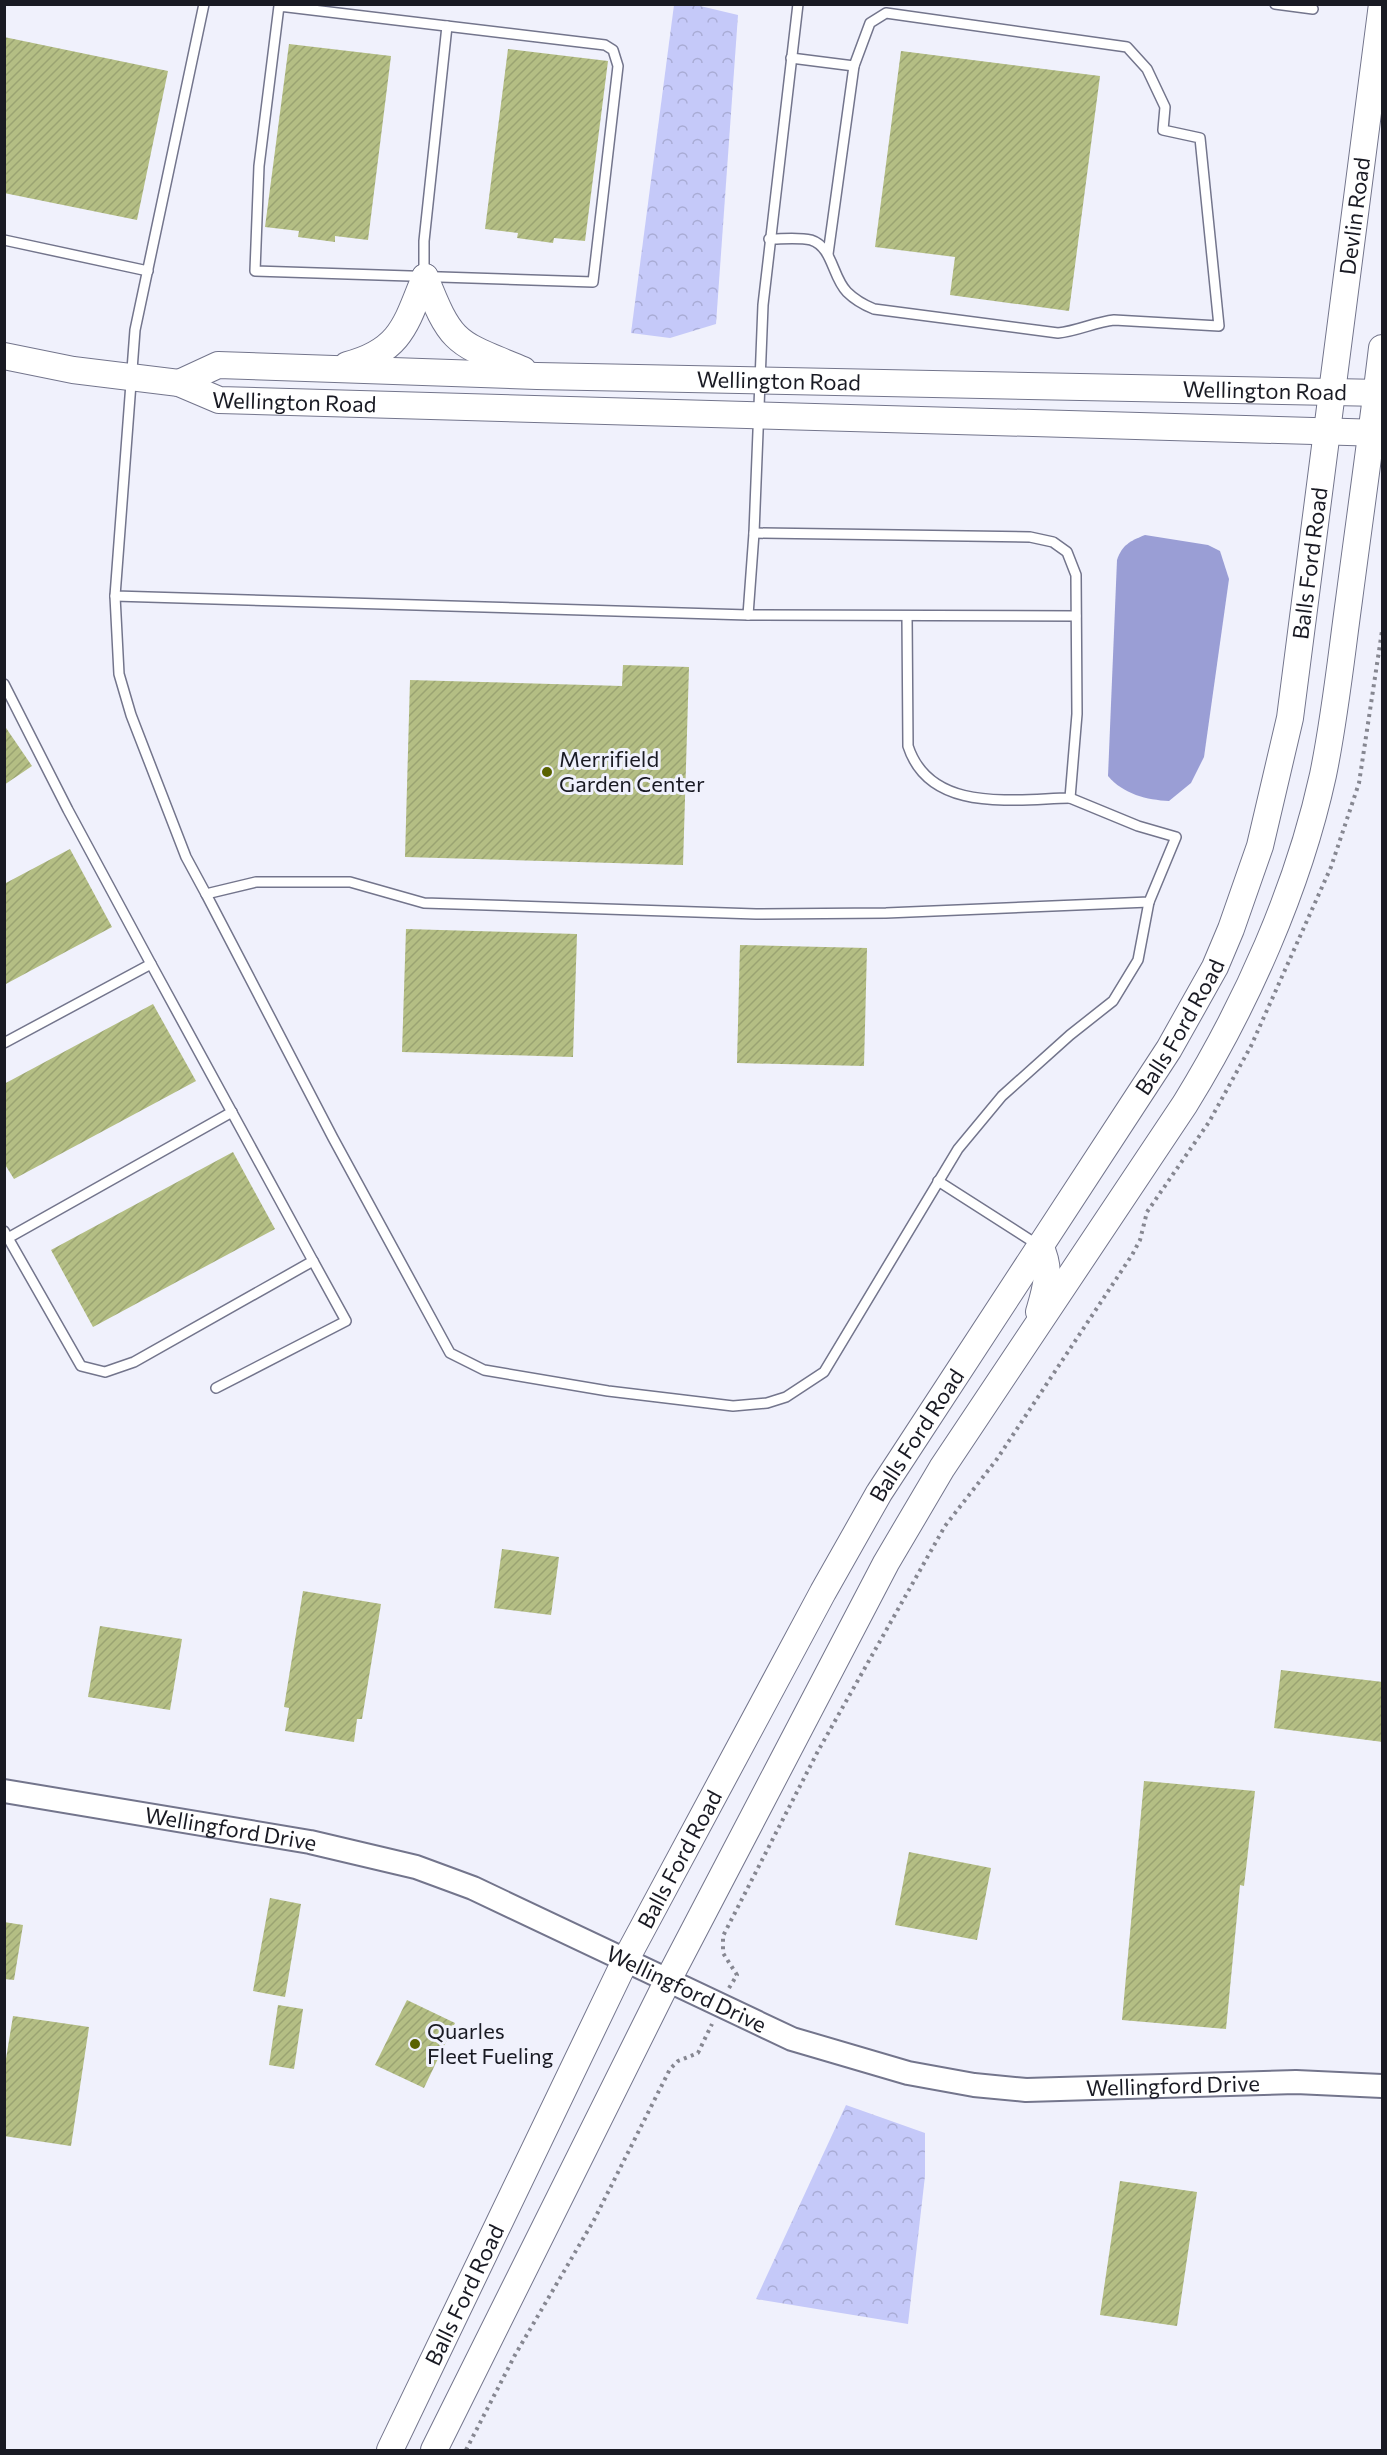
<svg xmlns="http://www.w3.org/2000/svg" width="1387" height="2455" viewBox="0 0 1387 2455" font-family="Commissioner,sans-serif">
<style>
.forest{fill:url(#forest-crowns)}
.water{fill:#9a9ed5}
.building{fill:url(#building-hatch)}
.lines{fill:none;stroke-linecap:round;stroke-linejoin:round}
.service-casing{stroke:#73758c;stroke-width:12}
.tertiary-casing{stroke:#73758c;stroke-width:26}
.secondary-casing{stroke:#73758c;stroke-width:28}
.path{stroke:#868791;stroke-width:4;stroke-dasharray:3 4.5;stroke-linecap:butt}
.service{stroke:#fff;stroke-width:9}
.tertiary{stroke:#fff;stroke-width:22}
.secondary{stroke:#fff;stroke-width:26}
.poi-dot{fill:#596200;stroke:#f0f1fc;stroke-width:2}
.labels{text-anchor:middle;stroke-width:6;stroke-linejoin:round;paint-order:stroke}
.street-label{font-size:22px;fill:#191a23;stroke:#f0f1fc}
.poi-label{font-size:22px;fill:#191a23;stroke:#f0f1fc;text-anchor:start}
</style>
<defs>
<pattern id="forest-crowns" width="20" height="18" patternUnits="userSpaceOnUse" patternTransform="scale(1.5)"><rect width="20" height="18" fill="#c5c9f9"/><path d="M2 6a3 3 0 1 1 6 0M12 15a3 3 0 1 1 6 0" fill="none" stroke="#a9acd5"/></pattern>
<pattern id="building-hatch" width="6" height="6" patternUnits="userSpaceOnUse" patternTransform="scale(1.5)"><rect width="6" height="6" fill="#b4be84"/><path d="M-1 1l2-2M0 6l6-6M5 7l2-2" fill="none" stroke="#9aa372"/></pattern>
</defs>
<rect width="100%" height="100%" fill="#f0f1fc"/>
<g class="forest">
<path d="M674,5h22l42,10 -22,309 -46,14 -39,-5z"/>
<path d="M846,2105l79,28v43l-17,148 -152,-25z"/>
</g>
<path class="water" d="M1145,535l63,10 12,6 9,28 -25,178 -13,26 -22,18c-22,-1 -46,-7 -61,-25l9,-216c5,-15 13,-19 28,-25z"/>
<g class="building">
<path d="M4,37l164,34 -31,149 -133,-27z"/>
<path d="M289,44l102,12 -23,184 -33,-4v6l-37,-5 1,-6 -34,-4z"/>
<path d="M508,49l100,12 -23,180 -31,-3 -1,5 -36,-5 1,-5 -33,-4z"/>
<path d="M901,51l199,25 -31,235 -119,-16 5,-38 -80,-10z"/>
<path d="M623,665l66,2 -6,198 -278,-8 5,-177 212,6z"/>
<path d="M4,725l28,41 -28,19z"/>
<path d="M70,849l42,78 -108,58v-101z"/>
<path d="M406,929l171,5 -4,123 -171,-5z"/>
<path d="M740,945l127,3 -3,118 -127,-3z"/>
<path d="M153,1004l43,77 -182,98 -10,-16v-79z"/>
<path d="M233,1152l42,77 -182,98 -42,-77z"/>
<path d="M502,1549l57,8 -8,58 -57,-7z"/>
<path d="M303,1591l78,13 -19,115h-5l-3,23 -69,-11 4,-23 -5,-1z"/>
<path d="M100,1626l82,13 -12,71 -82,-13z"/>
<path d="M1281,1670l102,12v60l-109,-14z"/>
<path d="M1144,1781l111,10 -11,95 -4,-1 -14,144 -104,-9z"/>
<path d="M909,1852l82,16 -14,72 -82,-15z"/>
<path d="M270,1898l31,6 -16,93 -32,-6z"/>
<path d="M4,1922l19,3 -9,55 -10,-1z"/>
<path d="M407,2000l48,23 -31,65 -49,-23z"/>
<path d="M278,2005l25,4 -9,60 -25,-4z"/>
<path d="M13,2016l76,11 -18,119 -67,-10v-65z"/>
<path d="M1120,2181l77,11 -20,134 -77,-11z"/>
</g>
<g class="lines">
<g class="service-casing">
<g id="service">
<path d="M204,4l-69,326 -20,266 633,19 6,-82 9,-228 35,-301"/>
<path d="M1275,4l38,5"/>
<path d="M279,6l326,39 8,5 5,16 -25,216 -338,-11 4,-105z"/>
<path d="M791,58l63,8 -26,188"/>
<path d="M769,239c13,0 30,-2 42,1 22,7 21,37 36,52 8,8 17,13 27,17l184,24c20,-2 37,-11 56,-13l105,6 -19,-188 -37,-8 2,-23 -18,-38 -20,-22 -241,-34 -16,10 -16,43"/>
<path d="M4,240l144,31"/>
<path d="M424,274v-33l23,-215"/>
<path d="M754,533l276,4 23,5 14,10 9,23 1,139 -7,84c-56,1 -140,16 -162,-52l-1,-130"/>
<path d="M115,596l4,78 12,41 55,142 20,37 50,-12h94l74,21 332,11 130,-1 263,-11 27,-65 -38,-11 -68,-28"/>
<path d="M748,615l328,1"/>
<path d="M4,684l64,126 83,154 -147,79"/>
<path d="M206,894l127,244 117,215 34,17 124,21 125,15 34,-3 19,-6 38,-25 134,-223 44,-53 68,-61 43,-34 25,-41 11,-58"/>
<path d="M151,964l162,297"/>
<path d="M938,1181l100,64"/>
<path d="M4,1231l77,135 24,6 29,-10 179,-101 33,60 -130,67"/>
<path d="M8,1238l224,-126"/>
</g>
</g>
<g class="tertiary-casing">
<g id="tertiary">
<path id="s1" d="M4,1791l306,51 106,25 57,21 319,151 116,34 66,12 52,5 270,-8 86,4"/>
</g>
</g>
<g class="secondary-casing">
<g id="secondary">
<path d="M425,277c27,69 31,65 98,93"/>
<path id="s2" d="M4,356l69,14 106,13 40,17 1163,33"/>
<path d="M347,365c54,-14 59,-41 78,-88"/>
<path id="s3" d="M179,383l39,-18 319,11 845,17"/>
<path d="M1039,1312c7,-24 13,-42 1,-66"/>
<path id="s4" d="M390,2450l235,-489 198,-369 56,-99 290,-444 46,-82 16,-38 29,-83 30,-128 92,-714"/>
<path d="M434,2450l233,-468 219,-419 56,-95 243,-364c61,-99 113,-215 138,-329 12,-58 18,-117 26,-175 11,-84 23,-168 33,-252"/>
</g>
</g>
<g class="path">
<path d="M729,1988l8,-13 -14,-22v-17l95,-185 127,-225 52,-67 135,-204 8,-15 7,-28 62,-90 42,-76 80,-179 28,-84 23,-152"/>
<path d="M466,2450l49,-95 79,-135 76,-151 8,-8 20,-8 14,-29"/>
</g>
<use href="#service" class="service"/>
<use href="#tertiary" class="tertiary"/>
<use href="#secondary" class="secondary"/>
</g>
<g class="poi-dot">
<circle cx="547" cy="772" r="6"/>
<circle cx="415" cy="2044" r="6"/>
</g>
<g class="labels">
<g class="street-label">
<text dy="8" stroke="none"><textPath href="#s4" startOffset="2466">Devlin Road</textPath></text>
<text dy="8" stroke="none"><textPath href="#s3" startOffset="604">Wellington Road</textPath></text>
<text dy="8" stroke="none"><textPath href="#s3" startOffset="1090">Wellington Road</textPath></text>
<text dy="8" stroke="none"><textPath href="#s2" startOffset="296">Wellington Road</textPath></text>
<text dy="8" stroke="none"><textPath href="#s4" startOffset="2116">Balls Ford Road</textPath></text>
<text dy="8" stroke="none"><textPath href="#s4" startOffset="1630">Balls Ford Road</textPath></text>
<text dy="8" stroke="none"><textPath href="#s4" startOffset="1144">Balls Ford Road</textPath></text>
<text dy="8" stroke="none"><textPath href="#s1" startOffset="230">Wellingford Drive</textPath></text>
<text dy="8" stroke="none"><textPath href="#s4" startOffset="658">Balls Ford Road</textPath></text>
<text dy="8" stroke="none"><textPath href="#s1" startOffset="716">Wellingford Drive</textPath></text>
<text dy="8" stroke="none"><textPath href="#s1" startOffset="1220">Wellingford Drive</textPath></text>
<text dy="8" stroke="none"><textPath href="#s4" startOffset="172">Balls Ford Road</textPath></text>
</g>
<g class="poi-label">
<text x="559" y="767">Merrifield<tspan x="559" dy="25">Garden Center</tspan></text>
<text x="427" y="2039">Quarles<tspan x="427" dy="25">Fleet Fueling</tspan></text>
</g>
</g>
<rect width="1387" height="2455" fill="none" stroke="#191a23" stroke-width="12"/>
</svg>
